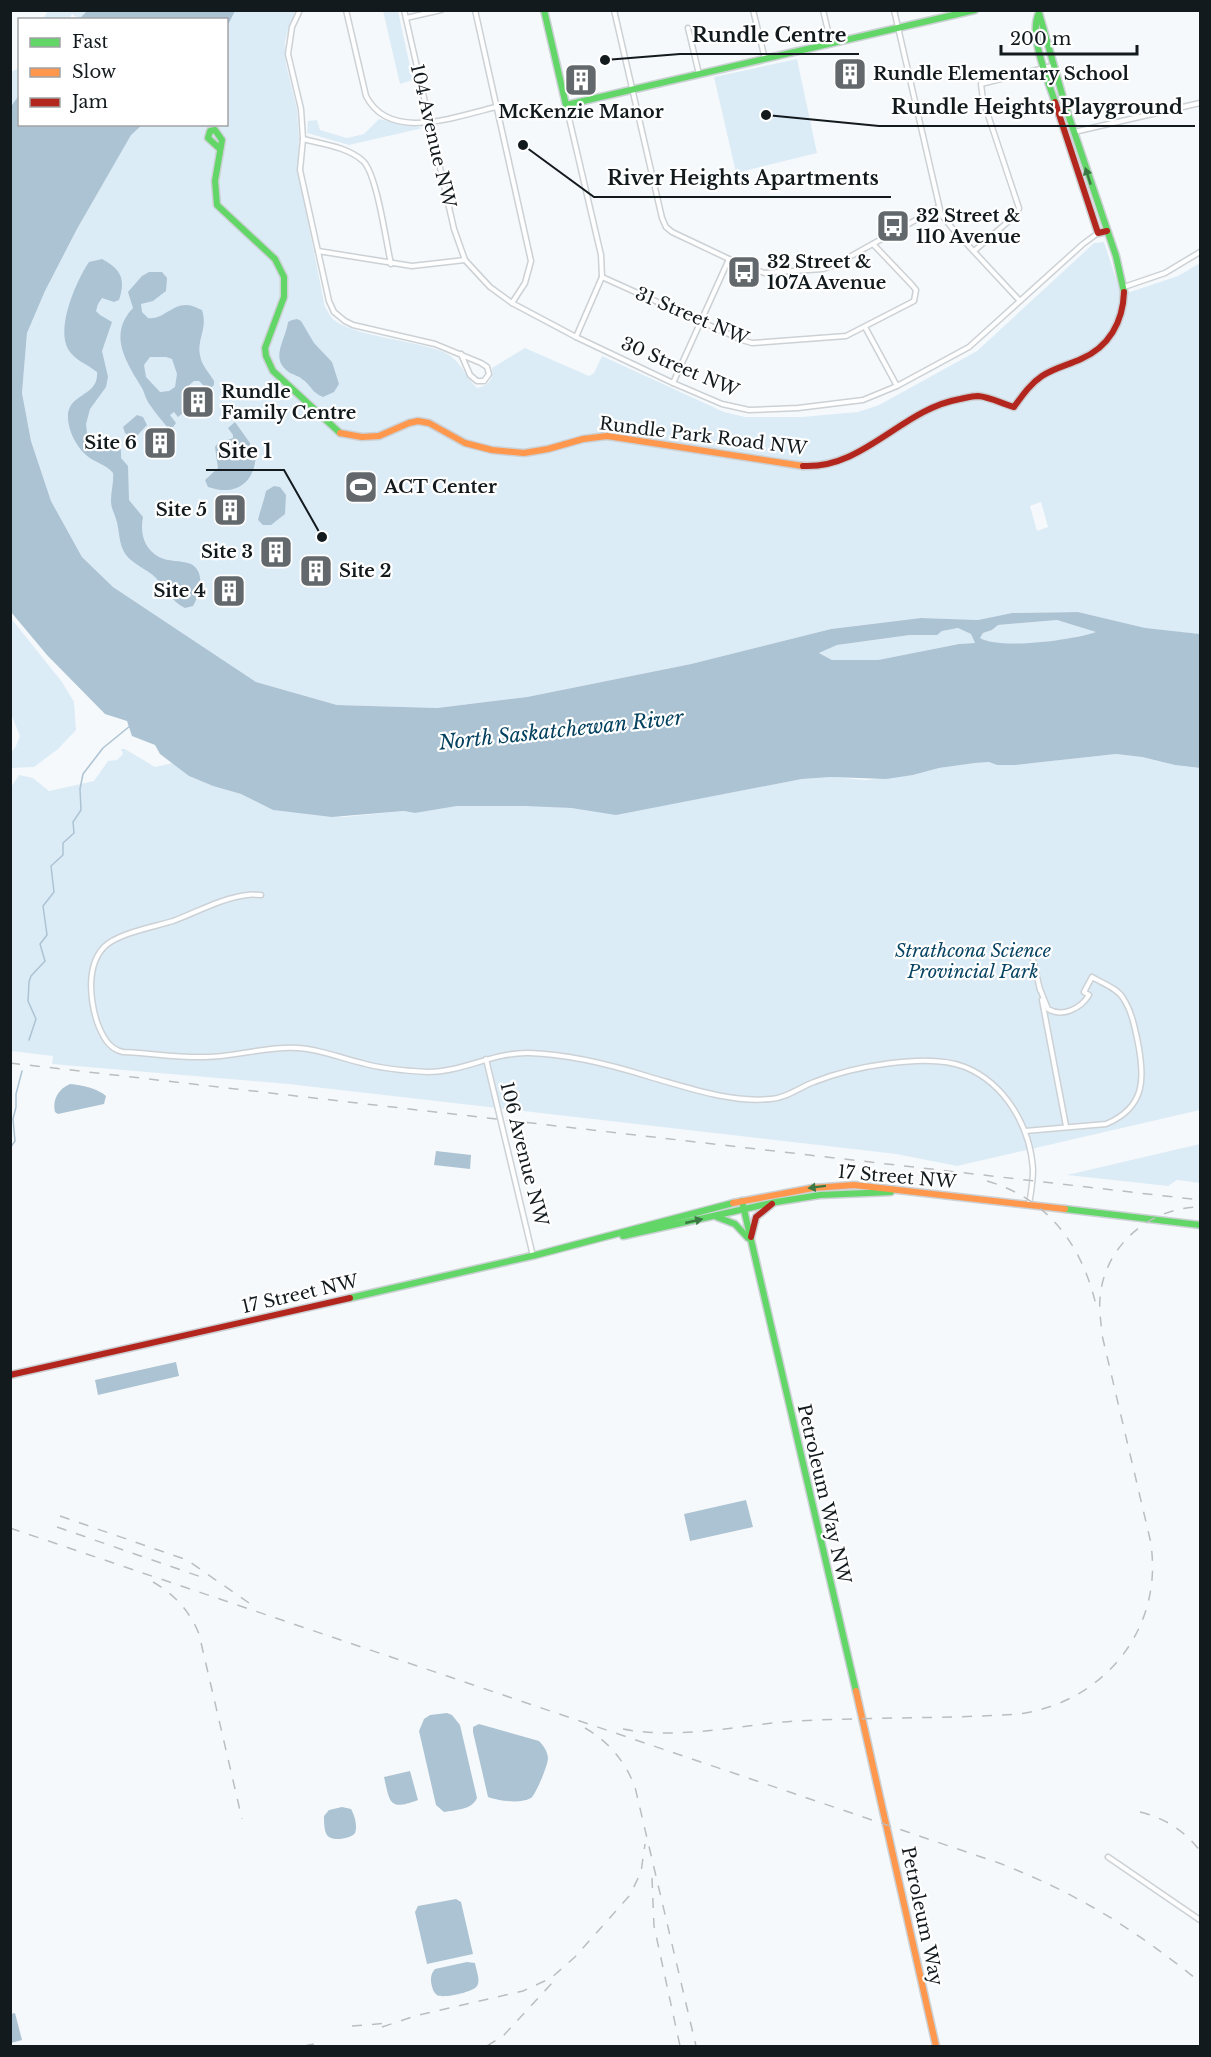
<svg xmlns="http://www.w3.org/2000/svg" width="1211" height="2057" viewBox="0 0 1211 2057" font-family="'Libre Baskerville',serif">
<style>
.green{fill:#dcecf7;fill-rule:evenodd}
.water{fill:#acc3d3;fill-rule:evenodd}
.lines{fill:none;stroke-linecap:round;stroke-linejoin:round}
.stream{stroke:#acc3d3;stroke-width:1.5}
.street-casing{stroke:#ccd1d5;stroke-width:7}
.fast-casing{stroke:#ccd1d5;stroke-width:9}
.slow-casing{stroke:#ccd1d5;stroke-width:9}
.jam-casing{stroke:#ccd1d5;stroke-width:9}
.street{stroke:#fefefe;stroke-width:4}
.fast{stroke:#63d668;stroke-width:6}
.slow{stroke:#ff974d;stroke-width:6}
.jam{stroke:#b3261e;stroke-width:6}
.rail{stroke:#bbbdbe;stroke-width:1.5;stroke-dasharray:10 10;stroke-linecap:butt}
.oneway{fill:#3b7843}
.labels{text-anchor:middle;stroke-width:4.5;stroke-linejoin:round;paint-order:stroke}
.poi-label{font-size:18px;font-weight:bold;fill:#131a1e;stroke:#fff;text-anchor:start}
.street-label{font-size:18px;fill:#131a1e;stroke:#fff}
.park-label{font-size:18px;font-style:italic;fill:#084463;stroke:#fff}
.water-label{font-size:20px;font-style:italic;fill:#03415f;stroke:#fff}
.leader{fill:none;stroke:#131a1e;stroke-width:2}
.callout-dot{fill:#131a1e;stroke:#fff;stroke-width:2}
.callout-label{font-size:20px;text-anchor:middle;font-weight:bold;fill:#131a1e;stroke:#fff;stroke-width:4.5;stroke-linejoin:round;paint-order:stroke}
</style>
<rect width="100%" height="100%" fill="#f6f9fb"/>
<g class="green">
<path d="M48,11v-1l39,1 -8,8 -7,-5 -3,5h-26z"/>
<path d="M235,11h62l-9,18 -3,13 1,22 11,45 2,29 -1,34 27,135c3,4 5,9 8,12 20,18 85,21 113,34 14,7 20,24 31,35 11,-3 17,-8 15,-20l33,-20 64,28 5,-3 8,-17 122,56 21,5h56l57,-5 21,-7 98,-54 117,-108 10,-1 17,51h6l51,-17 22,-13v371l-55,-5 -67,-17 -66,1 -34,7 -57,-2 -90,11 -140,35 -164,33 -90,11 -100,-3 -81,-23 -143,-95 -31,-30 -31,-56 -20,-60 -9,-48 5,-60 18,-42 32,-62 54,-95 11,-9 84,-1 1,-97zM1041,502l7,25 -11,4 -7,-25z"/>
<path d="M383,11h15l15,69 -13,4z"/>
<path d="M797,59l20,94 -81,20 -22,-96z"/>
<path d="M19,68v27l-8,13v-36z"/>
<path d="M379,119l44,9 -74,17 -42,-12 1,-12 9,-1 3,10 27,8 17,-4z"/>
<path d="M10,617l52,65 12,20 2,28 -18,19 -24,18 -23,1v-15l5,-7 4,-10 -9,-22z"/>
<path d="M1057,620l40,12c-27,8 -92,19 -118,7l4,-6 9,-3 6,-5z"/>
<path d="M958,628l13,6 4,9 -16,1 -81,16h-46l-13,-7 18,-8 73,-10h26l6,-4z"/>
<path d="M121,749h4l30,18 18,-4 16,13 24,10 28,8 32,16 70,7 61,-6 11,2 42,-7h83l31,2 19,3 70,-5 142,-27 30,-2 34,3 47,-5 26,-7 36,-5 14,-1 8,3h18l101,-11 26,3 33,8 25,3v342l-243,56 -61,-12 -608,-70 -236,-20 1,-8 -42,-5v-264l8,-12 14,3 16,13 45,-10 14,-20 9,-1 6,-6z"/>
<path d="M1200,1144v39l-23,-3 -9,6 -101,-11z"/>
</g>
<g class="water">
<path d="M87,11v-1l148,1 -8,16 -1,-7 -147,-1z"/>
<path d="M19,95l1,29 122,1 -11,10 -54,94 -32,62 -18,42 -5,60 9,48 20,60 31,56 31,30 143,95 81,23 100,3 90,-11 164,-33 140,-35 90,-11 57,2 34,-7 66,-1 67,16 55,6v134l-25,-3 -33,-8 -26,-3 -101,11h-18l-8,-3 -14,1 -36,5 -26,7 -27,4 -55,-2 -29,2 -186,36 -45,-7 -46,-2h-68l-42,7 -11,-2 -72,6 -59,-7 -32,-16 -28,-8 -24,-10 -29,-22 -5,-9 -23,-9 -5,-15 -22,-7 -58,-59 -36,-43 -1,-504zM1057,620l39,12c-23,8 -96,18 -116,6l3,-5 9,-3 6,-5zM958,628l13,6 4,9 -16,1 -81,16h-46l-13,-7 18,-8 73,-10h27l5,-4z"/>
<path d="M102,259c19,10 24,20 17,41l-5,2 -12,-4 -4,6 -2,7 4,4 12,7 -10,29 6,26 -2,10 -16,22 -4,15 1,9c0,0 7,5 8,6 16,6 27,-9 26,19l7,8 1,34 14,17c-3,15 0,31 16,40 9,5 22,3 32,7 15,8 9,30 2,42l-8,2c-13,-6 -20,-20 -29,-30 -9,-9 -22,-13 -30,-23 -8,-11 -6,-24 -10,-36 -2,-7 -5,-11 -5,-18 0,-10 3,-19 2,-28 -7,-9 -18,-10 -27,-18 -10,-9 -17,-23 -18,-36 -2,-27 31,-21 29,-47 -10,-8 -23,-12 -29,-23 -12,-21 8,-68 21,-87z"/>
<path d="M149,272h13l5,6 -1,13 -13,10 -12,3 1,8 6,6c15,2 24,-14 39,-13 5,0 10,3 15,5 6,19 -5,28 -2,45 1,10 9,17 14,26v4l-6,5 -9,-9h-5c-6,4 -11,12 -11,19l6,8 -11,9 -4,-5 -4,3 6,8 -3,4h-6c-5,-7 -12,-14 -17,-22 -4,-5 -5,-11 -8,-17 -15,-25 -35,-53 -9,-80l-5,-16 14,-16zM150,357h16l6,2 5,15 -2,13 -6,4 -9,1 -14,-15 -2,-12z"/>
<path d="M292,320l5,-1 4,2 13,22 18,19 7,22 -5,8 -11,5c-11,-4 -12,-12 -21,-18 -3,-3 -8,-4 -12,-6 -21,-14 -5,-31 -2,-51z"/>
<path d="M137,415l6,2 4,8 -12,13 -3,1 -7,-6 -2,-6z"/>
<path d="M235,422l15,21v4l6,5c0,30 -19,45 -48,35l-3,-7 13,-12 -3,-21 3,-4 15,-5v-3l-5,-7z"/>
<path d="M274,486l6,1 6,8 -1,19 -14,11h-8l-5,-5c2,-9 6,-19 8,-29z"/>
<path d="M70,1084c12,1 27,4 36,12l-2,8 -46,10 -3,-2c-3,-12 3,-23 15,-28z"/>
<path d="M436,1151l35,4 -1,14 -36,-4z"/>
<path d="M176,1362l3,14 -81,19 -3,-15z"/>
<path d="M746,1500l7,27 -63,14 -6,-27z"/>
<path d="M447,1713l5,2 8,10 17,73c-5,12 -22,12 -33,14l-8,-7 -17,-74 5,-12 6,-4z"/>
<path d="M479,1724l60,17c5,5 8,10 9,17 0,7 -12,36 -17,40 -10,6 -32,3 -43,-1l-15,-65v-5z"/>
<path d="M410,1771l8,29c-29,11 -28,3 -34,-23z"/>
<path d="M342,1807l9,2c3,5 7,17 4,24 -4,6 -24,9 -28,2 -3,-4 -3,-14 -3,-19l5,-6z"/>
<path d="M456,1899l5,3 12,52 -46,10 -12,-52 3,-6z"/>
<path d="M467,1962l8,1c1,7 6,18 2,23 -3,6 -35,13 -40,9 -4,-3 -5,-8 -6,-13 0,-6 0,-8 4,-13z"/>
<path d="M15,2013l7,27 -11,3v-29z"/>
</g>
<g class="lines">
<g class="stream">
<path d="M29,1040l7,-21 -8,-18 1,-19 2,-6 14,-15 -5,-17 7,-9 -4,-29 11,-14 -3,-26 12,-11v-12l11,-10 -1,-11 8,-12 -1,-21 3,-15 20,-26 27,-22"/>
<path d="M10,1148l5,-7 -2,-22 3,-12v-13l6,-23"/>
</g>
<g class="street-casing">
<g id="street">
<path d="M300,10l-8,17 -4,27 13,55 2,30 -3,31 29,131 5,11 11,9 8,4 82,19 46,19 6,4 2,7 -5,7h-7l-7,-6 -9,-21"/>
<path d="M346,10l20,86c24,47 91,20 130,11"/>
<path d="M404,10l50,219 11,31 25,27 22,16 64,34 97,46 49,21 27,6 49,-2 65,-8 34,-14 72,-39 114,-103 15,-11"/>
<path d="M475,10l56,251 -6,22 -13,20"/>
<path d="M614,10l48,208 4,9 6,5 57,27 35,14 59,-4 12,-4 104,-58"/>
<path d="M753,10l12,49"/>
<path d="M823,10l8,34"/>
<path d="M894,10l47,204 11,14 68,73"/>
<path d="M406,18l35,-8"/>
<path d="M688,28l11,46"/>
<path d="M566,105l35,150 1,22 -26,60"/>
<path d="M1074,132l126,-29"/>
<path d="M303,139c19,5 45,8 60,22 14,13 23,81 28,103"/>
<path d="M318,251l94,15 53,-6"/>
<path d="M974,251l43,-37 2,-6 -36,-108 -2,-16 71,-18"/>
<path d="M602,277l140,63 10,3 14,-1 80,-6 68,-35 2,-11 -4,-5 -39,-41"/>
<path d="M1124,287l41,-14 35,-21"/>
<path d="M865,327l32,59"/>
<path d="M673,383l56,-124"/>
<path d="M261,895c-4,0 -9,-1 -14,0 -25,3 -50,17 -74,26 -19,6 -55,12 -69,26 -18,19 -14,52 -7,75 5,13 11,27 26,30 27,1 55,6 82,5 31,0 61,-11 92,-9 23,1 43,10 65,15 21,6 45,8 66,9 35,0 66,-20 101,-19 41,1 83,12 121,24 39,11 81,26 121,22 16,-1 29,-12 43,-17 37,-15 114,-30 151,-15 41,17 65,60 68,102 0,12 -2,24 -4,36"/>
<path d="M1033,959l7,31"/>
<path d="M1042,1000l24,126"/>
<path d="M486,1059l47,197"/>
<path d="M1025,1131l81,-7c41,-17 39,-48 31,-86 -3,-14 -6,-28 -14,-40 -6,-10 -21,-15 -31,-21l-8,15 5,3c-8,13 -26,23 -41,14l-8,-20"/>
<path d="M1108,1857l92,63"/>
</g>
</g>
<g class="fast-casing">
<g id="fast">
<path d="M544,10l22,95 409,-95"/>
<path d="M1055,102c-7,-22 -27,-68 -16,-89l27,95 50,148 8,36"/>
<path d="M220,149l-12,-11 2,-7 5,-1 7,10 -7,41 2,24 58,54 9,18v20l-19,51 1,8 7,15 67,62"/>
<path d="M742,1201l114,490"/>
<path d="M1065,1209l135,16"/>
<path d="M717,1217l18,7 13,14"/>
<path d="M623,1236l153,-34 44,-7 71,-3"/>
<path d="M350,1298l186,-43 197,-52"/>
</g>
</g>
<g class="slow-casing">
<g id="slow">
<path d="M340,433l22,4 17,-1 30,-13 9,-2 11,2 36,20 27,7 32,3 24,-4 35,-10 24,-3 196,30"/>
<path d="M733,1203l80,-15 41,-3 211,24"/>
<path d="M856,1691l80,355"/>
</g>
</g>
<g class="jam-casing">
<g id="jam">
<path d="M1055,102l43,131 9,-2"/>
<path d="M803,466c61,3 99,-57 157,-67 5,-1 13,-3 18,-3 12,1 25,8 36,11 8,-11 16,-23 28,-31 12,-8 26,-11 39,-17 28,-12 42,-37 43,-67"/>
<path d="M751,1237l5,-20 16,-13"/>
<path d="M10,1375l340,-77"/>
</g>
</g>
<use href="#street" class="street"/>
<use href="#fast" class="fast"/>
<use href="#slow" class="slow"/>
<use href="#jam" class="jam"/>
<g class="rail">
<path d="M10,1063l1190,137"/>
<path d="M987,1181c62,18 95,65 109,124"/>
<path d="M60,1516l127,44 62,43"/>
<path d="M57,1527l150,52"/>
<path d="M10,1528l989,335c80,31 135,66 201,119"/>
<path d="M153,1582c21,12 37,29 46,52l43,185"/>
<path d="M585,1728c23,13 40,33 50,59l61,259"/>
<path d="M623,1729c58,11 115,-4 172,-8 75,-4 149,-2 223,-7 87,-11 148,-88 132,-175l-48,-204c-1,-13 -3,-25 -2,-37 4,-52 50,-91 100,-91"/>
<path d="M1140,1812c25,6 45,19 60,39"/>
<path d="M652,1878l2,48 26,120"/>
<path d="M352,2026l37,-3"/>
<path d="M382,2027l33,-11 108,-25 28,-13 24,-21 55,-62 11,-23 4,-28"/>
<path d="M304,2046l15,-3"/>
<path d="M487,2046l17,-11 49,-53"/>
</g>
</g>
<defs><path id="oneway-solid" d="M-6-.8H1V-3.2L6.5 0L1 3.2V.8H-6Z" transform="scale(1.5)"/></defs>
<g class="oneway">
<use href="#oneway-solid" transform="translate(1088 176) rotate(-108)"/>
<use href="#oneway-solid" transform="translate(817 1187) rotate(173)"/>
<use href="#oneway-solid" transform="translate(694 1221) rotate(-13)"/>
</g>
<defs>
<g id="building-square" transform="scale(1.725)"><rect x="-9" y="-9" width="18" height="18" rx="4" fill="#62686b" stroke="#fff"/><path d="M-4-6H4V6H1V3H-1V6H-4ZM-2.5-4.3h1.7v1.8h-1.7ZM.8-4.3h1.7v1.8H.8ZM-2.5-1h1.7V.8h-1.7ZM.8-1h1.7V.8H.8Z" fill="#fff"/></g>
<g id="bus-square" transform="scale(1.725)"><rect x="-9" y="-9" width="18" height="18" rx="4" fill="#62686b" stroke="#fff"/><path d="M-5-6H5V4H4V6H2V4H-2V6H-4V4H-5ZM-3.5-4V0h7V-4ZM-3.5 1.2v1.5H-2V1.2ZM2 1.2v1.5H3.5V1.2Z" fill="#fff"/></g>
<g id="stadium-square" transform="scale(1.725)"><rect x="-9" y="-9" width="18" height="18" rx="4" fill="#62686b" stroke="#fff"/><path d="M0-5a6.5 5 0 1 0 0 10a6.5 5 0 1 0 0-10ZM-3.5-1.8h7v3.6h-7Z" fill="#fff"/></g>
</defs>
<g fill-rule="evenodd">
<use href="#building-square" x="850" y="74"/>
<use href="#building-square" x="581" y="80"/>
<use href="#bus-square" x="893" y="226"/>
<use href="#bus-square" x="744" y="272"/>
<use href="#building-square" x="198" y="402"/>
<use href="#building-square" x="160" y="443"/>
<use href="#stadium-square" x="361" y="487"/>
<use href="#building-square" x="230" y="510"/>
<use href="#building-square" x="276" y="552"/>
<use href="#building-square" x="316" y="571"/>
<use href="#building-square" x="229" y="591"/>
</g>
<g class="labels">
<g class="poi-label">
<text x="873" y="80">Rundle Elementary School</text>
<text x="581" y="118" text-anchor="middle">McKenzie Manor</text>
<text x="916" y="222">32 Street &amp;<tspan x="916" dy="21">110 Avenue</tspan></text>
<text x="767" y="268">32 Street &amp;<tspan x="767" dy="21">107A Avenue</tspan></text>
<text x="221" y="398">Rundle<tspan x="221" dy="21">Family Centre</tspan></text>
<text x="137" y="449" text-anchor="end">Site 6</text>
<text x="384" y="493">ACT Center</text>
<text x="207" y="516" text-anchor="end">Site 5</text>
<text x="253" y="558" text-anchor="end">Site 3</text>
<text x="339" y="577">Site 2</text>
<text x="206" y="597" text-anchor="end">Site 4</text>
</g>
<g class="street-label">
<text transform="translate(433 136) rotate(77)" y="6">104 Avenue NW</text>
<text transform="translate(692 316) rotate(23)" y="6">31 Street NW</text>
<text transform="translate(680 367) rotate(23)" y="6">30 Street NW</text>
<text transform="translate(703 436) rotate(7)" y="6">Rundle Park Road NW</text>
<text transform="translate(524 1154) rotate(76)" y="6">106 Avenue NW</text>
<text transform="translate(897 1177) rotate(5)" y="6">17 Street NW</text>
<text transform="translate(300 1294) rotate(-13)" y="6">17 Street NW</text>
<text transform="translate(824 1494) rotate(77)" y="6">Petroleum Way NW</text>
<text transform="translate(922 1916) rotate(78)" y="6">Petroleum Way</text>
</g>
<g class="park-label">
<text x="973" y="957">Strathcona Science<tspan x="973" dy="21">Provincial Park</tspan></text>
</g>
<g class="water-label">
<text transform="translate(561 730) rotate(-6)" y="7">North Saskatchewan River</text>
</g>
</g>
<path class="leader" d="M605 60L680 54H859M766 115L879 126H1195M523 145L594 197H891M322 537L284 470H206"/>
<g class="callout-dot">
<circle cx="605" cy="60" r="6"/>
<circle cx="766" cy="115" r="6"/>
<circle cx="523" cy="145" r="6"/>
<circle cx="322" cy="537" r="6"/>
</g>
<g class="callout-label">
<text x="769" y="42">Rundle Centre</text>
<text x="1037" y="114">Rundle Heights Playground</text>
<text x="743" y="185">River Heights Apartments</text>
<text x="245" y="458">Site 1</text>
</g>
<rect width="1211" height="2057" fill="none" stroke="#131a1e" stroke-width="24"/>
<rect x="18" y="18" width="210" height="108" fill="#ffffff" stroke="#a1a3a5" stroke-width="1.5"/>
<rect x="30" y="38" width="30" height="9" fill="#63d668" stroke="#a1a3a5" stroke-width="1.5"/>
<text x="72" y="48" font-size="18" fill="#131a1e">Fast</text>
<rect x="30" y="68" width="30" height="9" fill="#ff974d" stroke="#a1a3a5" stroke-width="1.5"/>
<text x="72" y="78" font-size="18" fill="#131a1e">Slow</text>
<rect x="30" y="98" width="30" height="9" fill="#b3261e" stroke="#a1a3a5" stroke-width="1.5"/>
<text x="72" y="108" font-size="18" fill="#131a1e">Jam</text>
<path d="M1001 45v9h136v-9" fill="none" stroke="#131a1e" stroke-width="3"/>
<text x="1010" y="45" font-size="18" fill="#131a1e" stroke="#ffffff" stroke-width="4.5" paint-order="stroke">200 m</text>
</svg>
